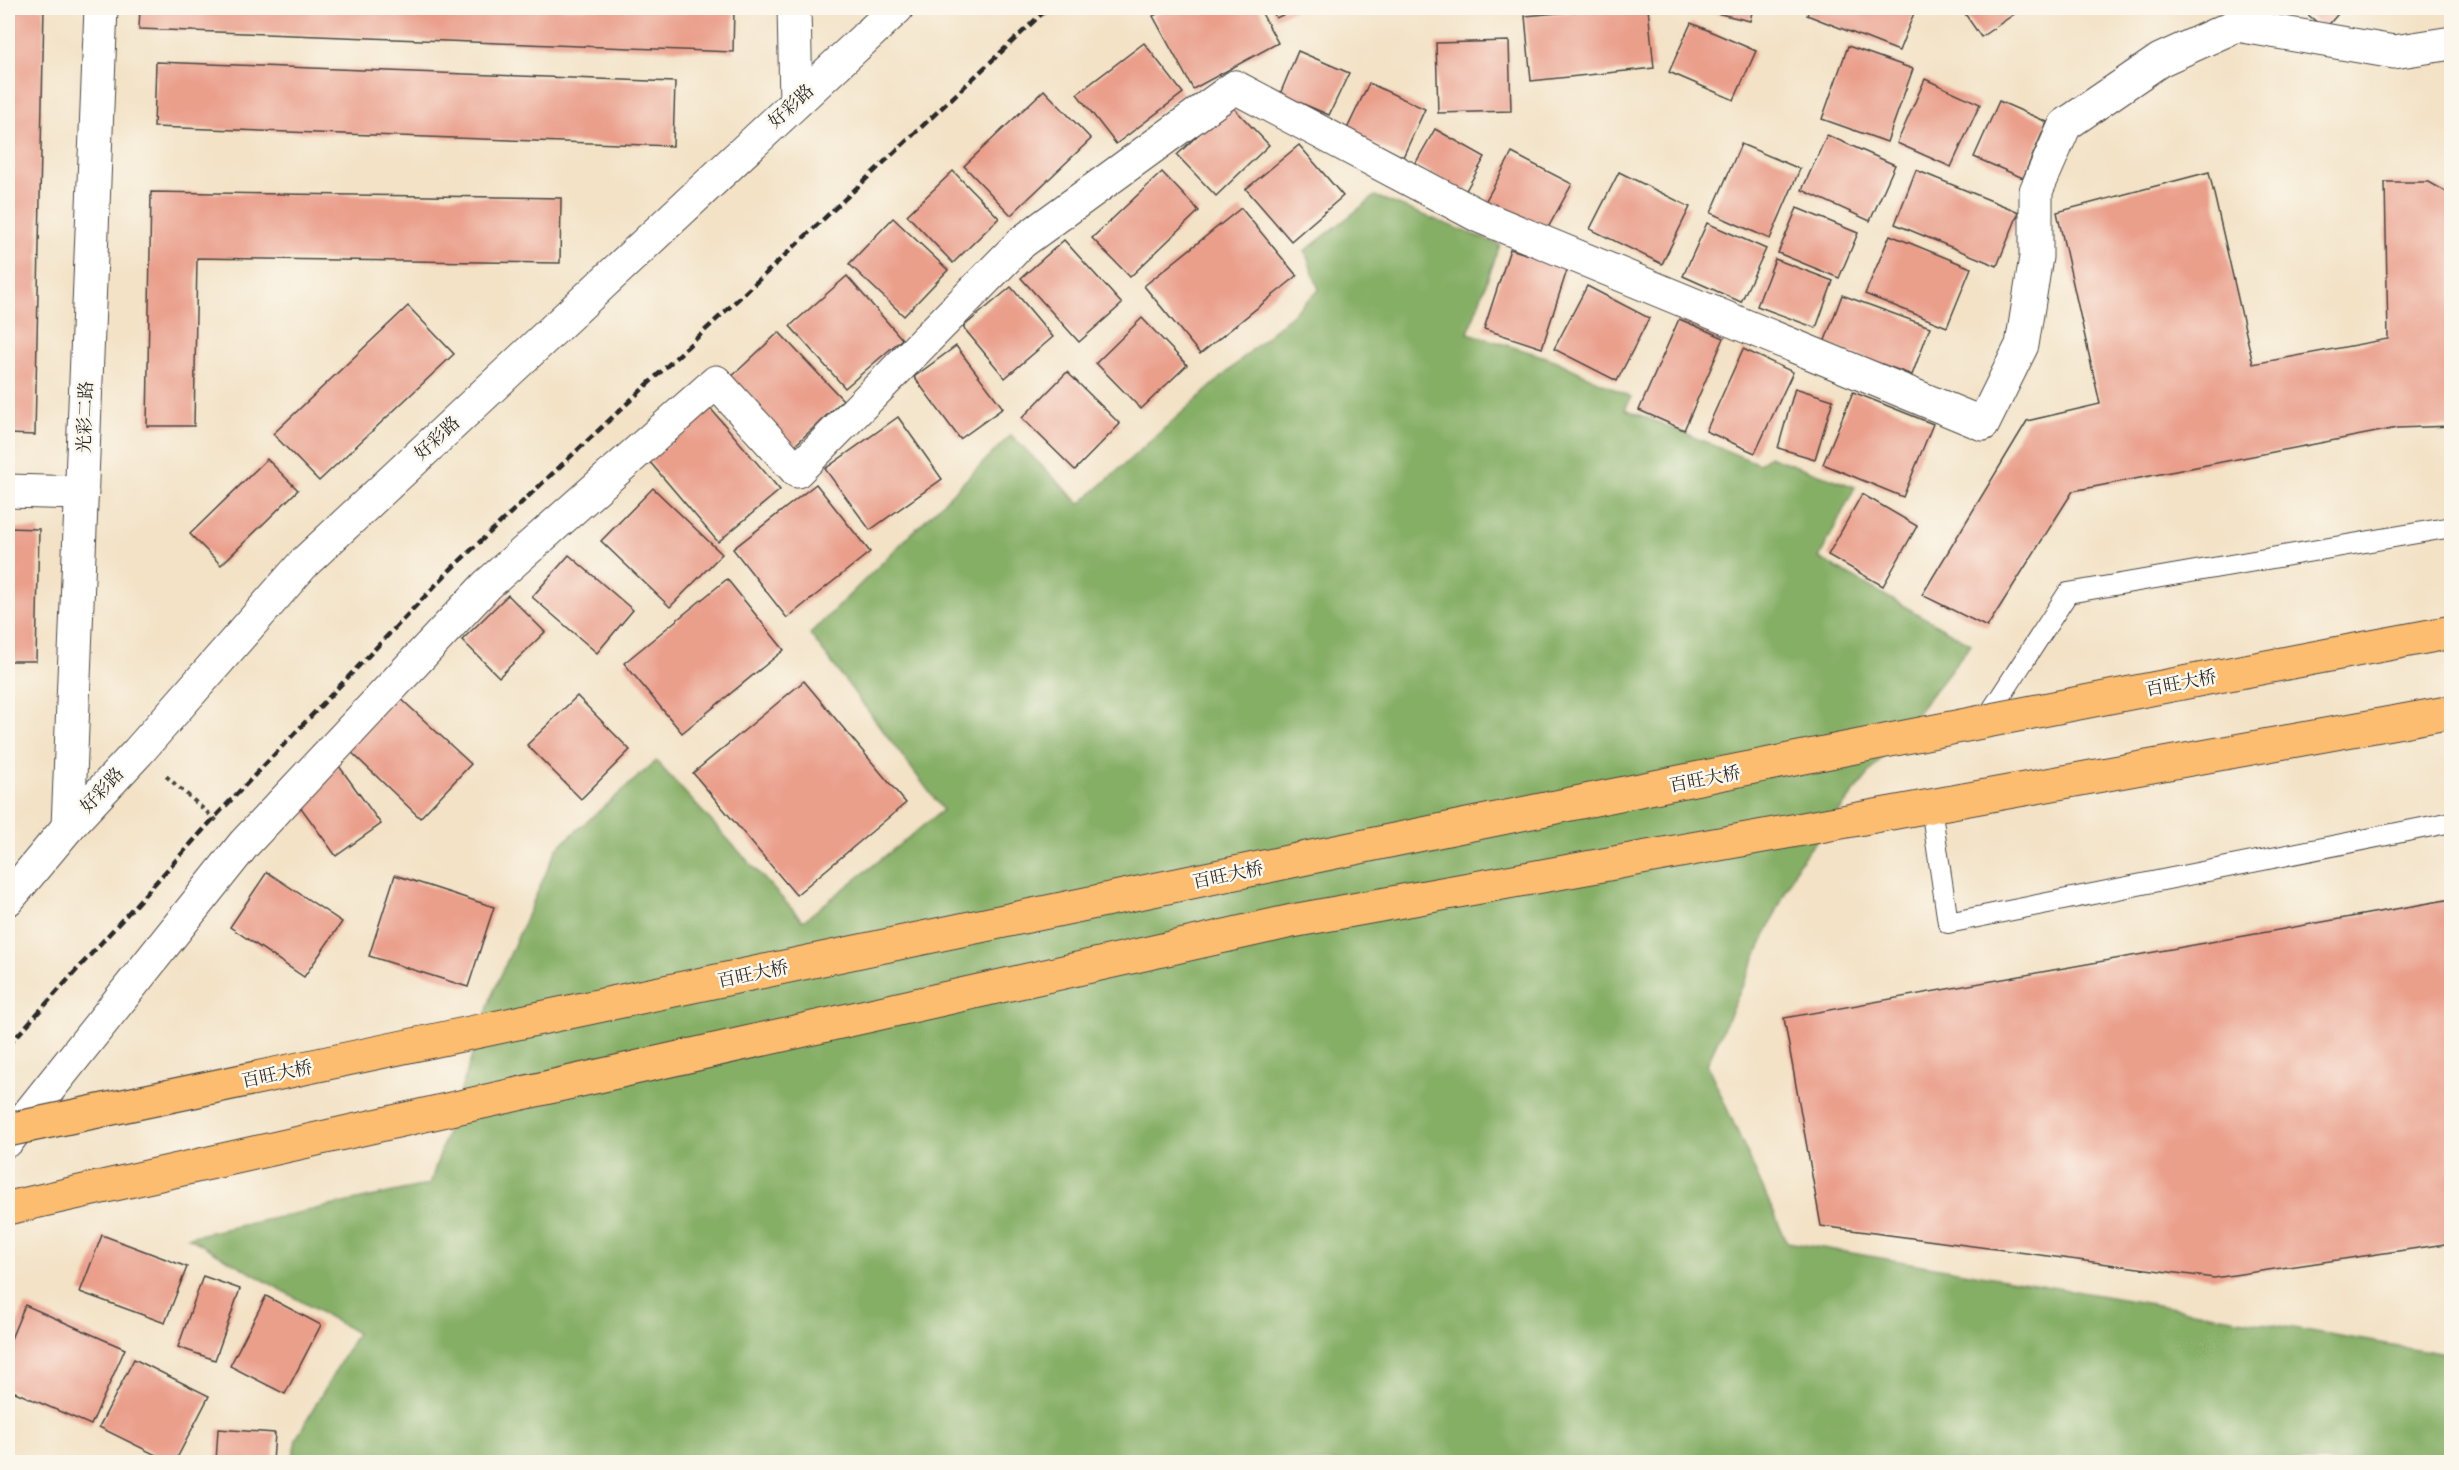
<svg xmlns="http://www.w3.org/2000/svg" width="2459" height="1470" viewBox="0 0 2459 1470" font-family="'Libre Bodoni','Noto Serif SC',serif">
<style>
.forest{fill:#86af66;stroke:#586d48;stroke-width:1.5}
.building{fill:#ea9f8b}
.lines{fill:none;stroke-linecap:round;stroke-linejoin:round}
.service-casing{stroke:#494642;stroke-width:22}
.minor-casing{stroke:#494642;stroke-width:35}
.tertiary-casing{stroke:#494642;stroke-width:35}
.primary-casing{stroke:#494642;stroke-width:35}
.path{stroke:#494642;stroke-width:4;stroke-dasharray:4.5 4.5;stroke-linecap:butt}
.service{stroke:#fff;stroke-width:20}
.minor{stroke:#fff;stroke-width:33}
.tertiary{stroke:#fff;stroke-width:33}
.primary{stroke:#fcbd6f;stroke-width:33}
.rail{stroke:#2b2b2b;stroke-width:4.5;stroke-dasharray:9 4.5;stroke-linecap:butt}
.primary-bridge-casing{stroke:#494642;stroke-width:35;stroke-linecap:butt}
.primary-bridge{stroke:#fcbd6f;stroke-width:33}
.labels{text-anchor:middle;stroke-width:5;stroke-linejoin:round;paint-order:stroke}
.street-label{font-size:18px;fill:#2b2b2b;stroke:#fbf7ec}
</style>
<rect width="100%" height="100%" fill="#fbf7ec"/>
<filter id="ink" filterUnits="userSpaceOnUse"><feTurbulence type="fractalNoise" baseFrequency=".0167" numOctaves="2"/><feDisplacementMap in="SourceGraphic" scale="12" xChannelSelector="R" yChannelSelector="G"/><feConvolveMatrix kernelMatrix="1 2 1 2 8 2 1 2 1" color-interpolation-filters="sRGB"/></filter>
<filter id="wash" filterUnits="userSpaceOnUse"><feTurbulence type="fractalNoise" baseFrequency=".008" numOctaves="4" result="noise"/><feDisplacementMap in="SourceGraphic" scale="24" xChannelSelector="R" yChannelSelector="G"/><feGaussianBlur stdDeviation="1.35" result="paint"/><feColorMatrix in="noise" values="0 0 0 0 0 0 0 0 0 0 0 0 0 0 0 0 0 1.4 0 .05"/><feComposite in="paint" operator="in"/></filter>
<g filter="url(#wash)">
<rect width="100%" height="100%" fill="#f3e2c6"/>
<path class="forest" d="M1375,196l125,49 -32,88 84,26 79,38 -6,12 134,55 10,-8 86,31 -36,71 152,86 -173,220 -91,200 80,178 664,113v107h-2159l4,-23 61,-106 -169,-96 242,-53 62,-189 65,-147 99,-87 147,160 140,-111 -133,-176 201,-199 69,69 239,-214 -14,-39z"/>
<g id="blocks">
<g class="building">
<path d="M8,8h36l-9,427 -27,-1z"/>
<path d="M140,8h594l-1,44 -594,-23z"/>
<path d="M1168,8h91l19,35 -85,46 -40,-73z"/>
<path d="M1271,8h27l-22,10z"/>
<path d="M1613,8h35l6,60 -123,13 -6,-65z"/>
<path d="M1695,8h58l-3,13z"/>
<path d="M1810,8h106l-17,43 -92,-36z"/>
<path d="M1961,8h62l-42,29z"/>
<path d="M2300,8h43l-18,21z"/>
<path d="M1691,23l65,28 -22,49 -65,-28z"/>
<path d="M1509,41l2,70 -73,2 -2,-70z"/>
<path d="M1144,43l39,50 -67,51 -39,-50z"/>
<path d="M1848,46l65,23 -26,73 -65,-23z"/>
<path d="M1298,51l51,22 -20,42 -49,-21z"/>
<path d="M156,62l519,20 -2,64 -519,-19z"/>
<path d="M1925,79l55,25 -29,63 -54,-24z"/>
<path d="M1369,83l56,26 -22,48 -57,-26z"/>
<path d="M1044,90l47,49 -80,76 -47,-49z"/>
<path d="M1999,101l48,21 -24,56 -49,-21z"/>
<path d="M1230,104l39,41 -53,51 -39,-41z"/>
<path d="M1435,129l50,28 -20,35 -50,-28z"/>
<path d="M1827,135l68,30 -25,56 -68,-31z"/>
<path d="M1741,144l59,25 -30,70 -59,-26z"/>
<path d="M1299,145l44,51 -52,45 -45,-52z"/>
<path d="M1512,153l60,31 -28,51 -60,-31z"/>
<path d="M1916,170l103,42 -22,54 -102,-42z"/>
<path d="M953,171l46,47 -46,45 -46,-48z"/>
<path d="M1162,172l37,39 -69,66 -38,-39z"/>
<path d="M1619,172l71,35 -28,57 -72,-35z"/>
<path d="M2209,172l44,192 135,-25 -3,-157h44l23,13v231l-55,2 -324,63 -86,136 -65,-32 105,-174 73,-17 -43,-192z"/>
<path d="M151,192l410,6 -1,65 -363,-5 -3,168h-47z"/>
<path d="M1241,208l56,68 -97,78 -56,-68z"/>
<path d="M1797,208l61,25 -19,45 -61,-25z"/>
<path d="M893,218l55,52 -44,46 -55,-52z"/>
<path d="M1707,223l59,26 -25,53 -58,-26z"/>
<path d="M1890,235l81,33 -24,59 -82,-33z"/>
<path d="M1064,240l58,64 -43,38 -58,-64z"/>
<path d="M1510,249l58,18 -26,81 -58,-19z"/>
<path d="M1775,259l58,22 -17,47 -59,-22z"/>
<path d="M847,276l55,63 -57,49 -55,-62z"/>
<path d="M1587,286l62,32 -32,63 -63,-32z"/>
<path d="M1011,287l42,50 -48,41 -42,-51z"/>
<path d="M1842,295l88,32 -18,48 -88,-32z"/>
<path d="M408,306l46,48 -135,127 -46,-47z"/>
<path d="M1142,318l45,47 -46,44 -45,-46z"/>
<path d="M1679,319l45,19 -40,92 -45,-20z"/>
<path d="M779,332l64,68 -52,49 -64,-68z"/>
<path d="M956,346l47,62 -43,31 -46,-62z"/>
<path d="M1743,349l50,23 -38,81 -49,-22z"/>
<path d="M1067,372l53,52 -45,46 -53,-52z"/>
<path d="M1795,388l38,12 -18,59 -37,-11z"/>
<path d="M1853,392l80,32 -30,73 -80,-33z"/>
<path d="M711,409l69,81 -62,52 -69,-81z"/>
<path d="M898,417l44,62 -72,51 -45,-61z"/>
<path d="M267,459l31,31 -77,75 -31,-31z"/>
<path d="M816,484l54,68 -83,66 -54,-69z"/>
<path d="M653,488l69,66 -52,53 -69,-66z"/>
<path d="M1862,494l55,32 -34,60 -55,-31z"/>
<path d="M8,528l31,1 -3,132h-28z"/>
<path d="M569,555l64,55 -36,43 -65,-56z"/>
<path d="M727,579l57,71 -102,83 -58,-70z"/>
<path d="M508,595l37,37 -46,45 -37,-37z"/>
<path d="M804,681l102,122 -110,92 -103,-122z"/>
<path d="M397,695l74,69 -51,54 -73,-70z"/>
<path d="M577,696l53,54 -49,49 -54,-54z"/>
<path d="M339,766l42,58 -45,32 -42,-58z"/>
<path d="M267,872l75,50 -38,55 -74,-50z"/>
<path d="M395,875l99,32 -26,80 -99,-31z"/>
<path d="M2452,899v344l-238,35 -393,-52 -37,-208z"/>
<path d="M102,1235l85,32 -22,56 -85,-31z"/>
<path d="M203,1276l37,13 -25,71 -37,-13z"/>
<path d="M266,1296l55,29 -36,69 -55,-28z"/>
<path d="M25,1305l100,44 -34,76 -83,-36v-43z"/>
<path d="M134,1359l75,37 -34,66h-5l-71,-35z"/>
<path d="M218,1429l57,4 -2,29h-57z"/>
</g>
</g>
</g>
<g filter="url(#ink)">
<use href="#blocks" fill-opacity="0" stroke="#494642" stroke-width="1.5"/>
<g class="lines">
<g class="service-casing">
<g id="service">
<path d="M1984,722l84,-129 384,-66"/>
<path d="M1931,807l17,116 504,-101"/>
</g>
</g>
<g class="minor-casing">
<g id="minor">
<path d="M794,8l2,94"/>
<path d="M8,491l74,2"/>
<path d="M68,827l33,-819"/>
<path d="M8,1140l236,-296 243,-259 229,-203 81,89 225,-229 213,-155 244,129 504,208 39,-79 14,-88v-66l29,-66 95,-65 77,-35 157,27 58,-9"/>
</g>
</g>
<g class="tertiary-casing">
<path id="tertiary" d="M8,899l60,-72 70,-75 166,-189 593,-555"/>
</g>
<g class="primary-casing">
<path id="primary" d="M8,1208l1284,-287 1160,-209"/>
</g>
<path class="path" d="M166,776l51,45"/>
<use href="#service" class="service"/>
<use href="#minor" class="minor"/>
<use href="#tertiary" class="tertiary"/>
<use href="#primary" class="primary"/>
<path class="rail" d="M8,1046l206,-228 237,-249 597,-561"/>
<g class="primary-bridge-casing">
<path id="primary-bridge" d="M8,1130c813,-170 1626,-346 2444,-498"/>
</g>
<use href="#primary-bridge" class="primary-bridge"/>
</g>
</g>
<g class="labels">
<g class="street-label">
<text transform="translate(791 106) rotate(-43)" y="6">好彩路</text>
<text transform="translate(85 417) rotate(-88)" y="6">光彩二路</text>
<text transform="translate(437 438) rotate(-43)" y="6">好彩路</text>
<text transform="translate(2181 683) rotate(-11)" y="6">百旺大桥</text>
<text transform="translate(1705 779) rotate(-11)" y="6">百旺大桥</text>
<text transform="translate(102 790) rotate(-47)" y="6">好彩路</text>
<text transform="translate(1228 875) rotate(-12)" y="6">百旺大桥</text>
<text transform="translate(753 974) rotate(-12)" y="6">百旺大桥</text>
<text transform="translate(277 1074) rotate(-12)" y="6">百旺大桥</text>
</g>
</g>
<rect width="2459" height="1470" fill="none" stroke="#fbf7ec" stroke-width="30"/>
</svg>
